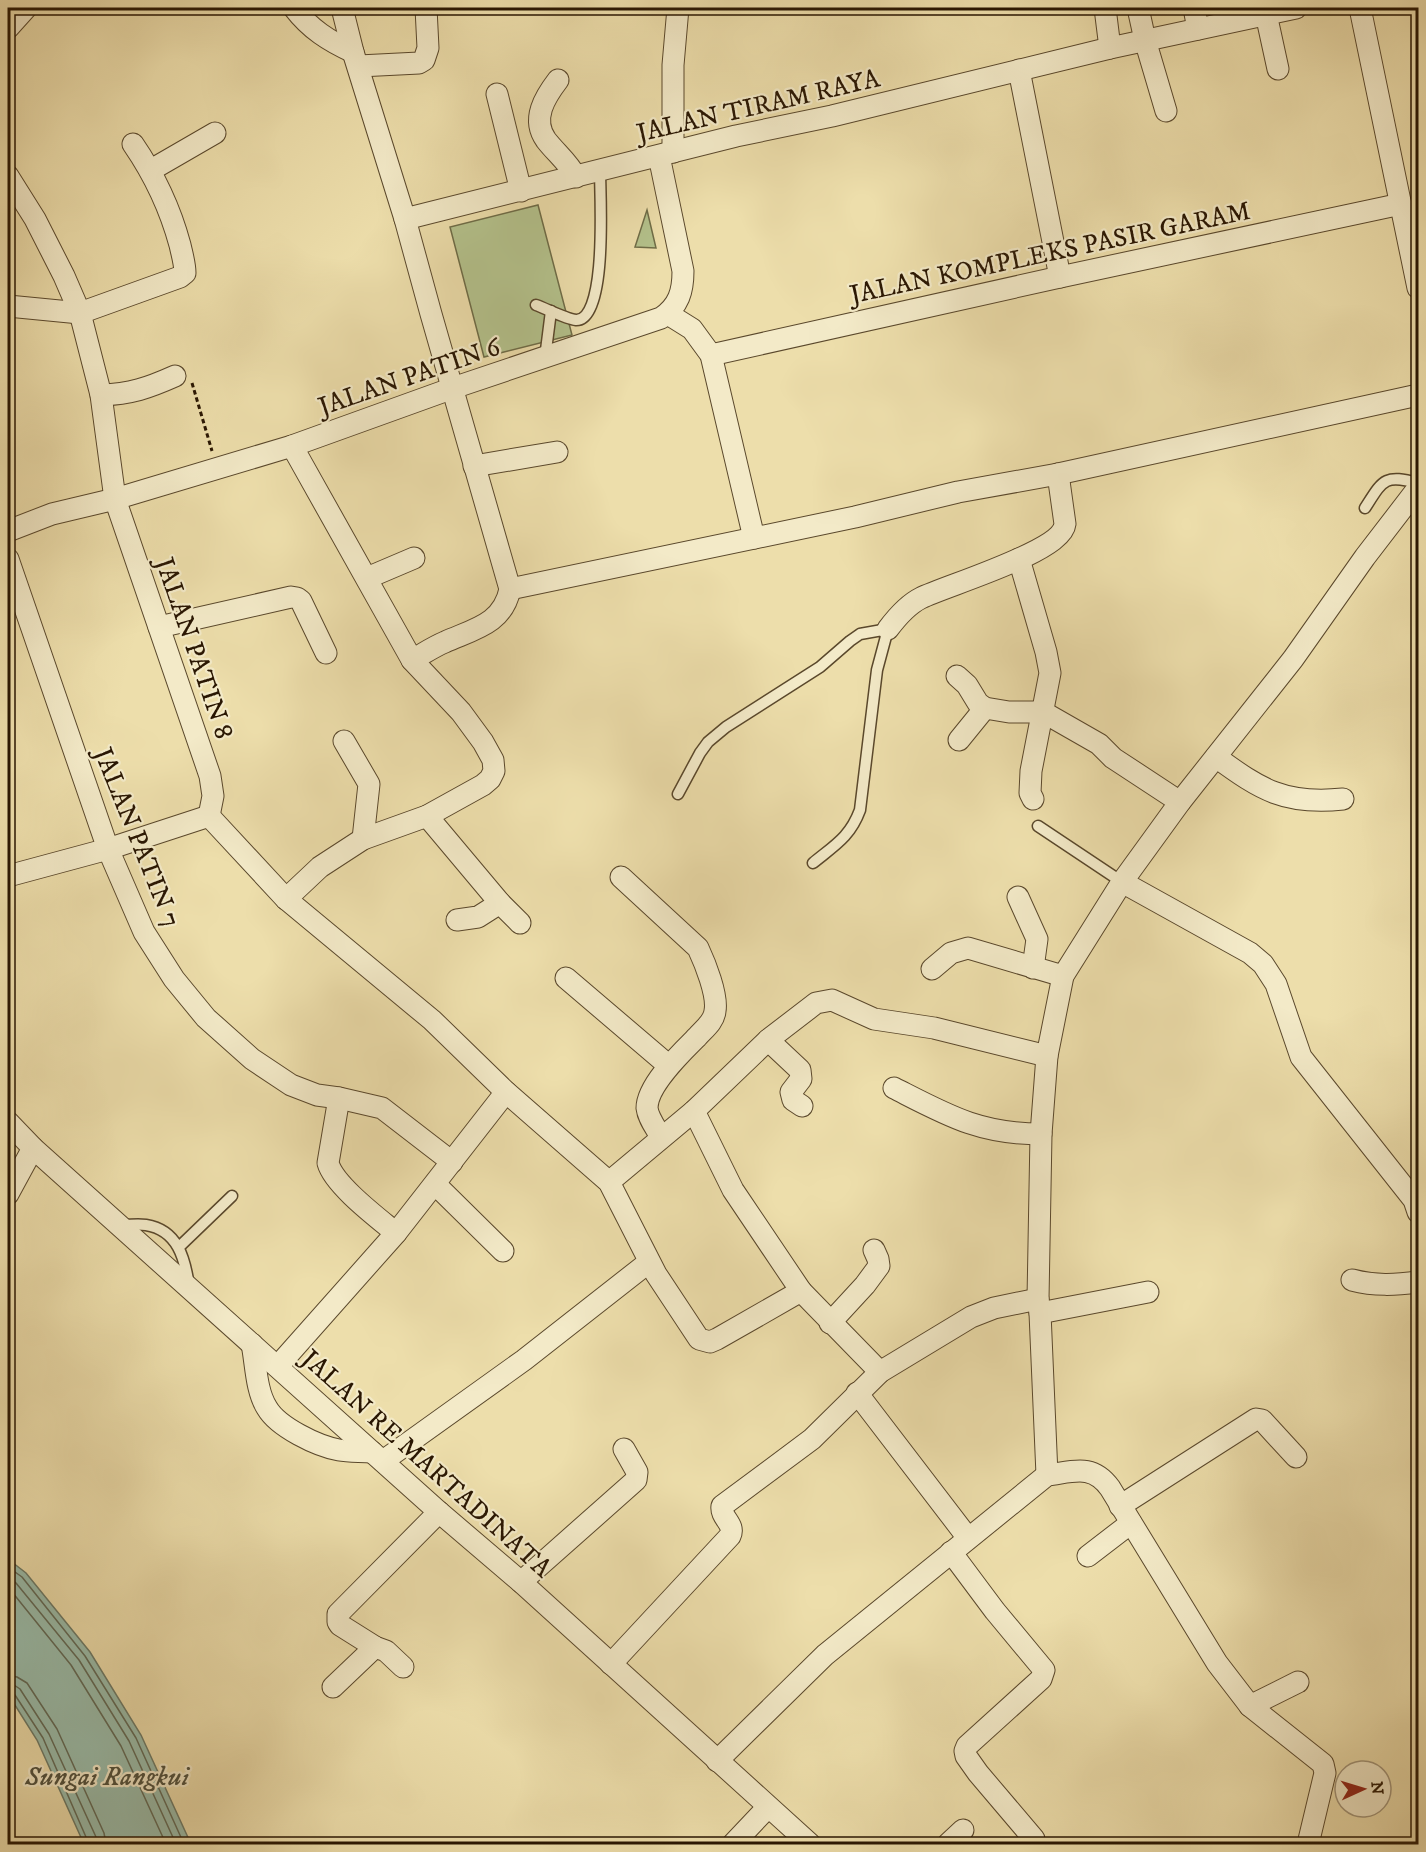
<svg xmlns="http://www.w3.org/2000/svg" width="1426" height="1852" viewBox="0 0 1426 1852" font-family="'IM FELL DW Pica',serif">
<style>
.green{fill:#b4c28c;stroke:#6e6c47;stroke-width:1.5}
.water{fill:#99bcaa;stroke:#6c7a67;stroke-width:1.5}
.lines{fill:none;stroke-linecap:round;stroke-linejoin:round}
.shore{stroke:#616956;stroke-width:1.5}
.lane-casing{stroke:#5a482c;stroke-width:13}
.street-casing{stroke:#5a482c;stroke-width:23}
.path{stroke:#291602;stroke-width:3;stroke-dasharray:4.5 3;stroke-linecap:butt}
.lane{stroke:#f3eac8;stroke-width:10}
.street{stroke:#f3eac8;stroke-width:21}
.labels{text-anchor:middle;stroke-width:4.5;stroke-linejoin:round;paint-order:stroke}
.street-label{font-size:26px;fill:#291602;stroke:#f3eac8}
.water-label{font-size:27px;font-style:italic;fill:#50503d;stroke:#f3eac8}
</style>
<rect width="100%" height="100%" fill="#eddeab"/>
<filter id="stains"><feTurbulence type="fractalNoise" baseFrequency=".00333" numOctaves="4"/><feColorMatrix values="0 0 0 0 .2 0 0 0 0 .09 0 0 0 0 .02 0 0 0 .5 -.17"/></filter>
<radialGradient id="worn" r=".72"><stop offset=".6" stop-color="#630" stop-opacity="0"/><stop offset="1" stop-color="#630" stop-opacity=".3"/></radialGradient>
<g class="green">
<path d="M538,205l34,130 -88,22 -34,-130z"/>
<path d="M647,210l9,38 -21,-1z"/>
</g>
<path class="water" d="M8,1559l18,14 64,79 51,83 50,109h-107l-47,-104 -29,-46z"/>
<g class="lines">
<g class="shore">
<path d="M8,1567l14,10 63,79 51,82 48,106"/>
<path d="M8,1576l8,7 63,77 50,81 47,103"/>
<path d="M8,1587l63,78 50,81 45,98"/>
<path d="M8,1675l9,2 10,6 30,46 47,104 2,11"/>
<path d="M8,1684l6,1 6,4 29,45 47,103 1,7"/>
<path d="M8,1692l7,3 28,43 46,106"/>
</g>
<g class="lane-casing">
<g id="lane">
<path d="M536,305c11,4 30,14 40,15 32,1 24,-127 24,-149"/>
<path d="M545,358l6,-47"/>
<path d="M1365,508c18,-28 19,-34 53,-25"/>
<path d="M678,794l22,-41 8,-11 18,-15 94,-60 30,-26 10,-7 28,-5 -11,41 -17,140c-10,27 -25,35 -47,53"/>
<path d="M1038,826l84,56"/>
<path d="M123,1225c7,0 16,-1 23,0 32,5 39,34 43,61"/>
<path d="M179,1247l53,-51"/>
</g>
</g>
<g class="street-casing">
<g id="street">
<path d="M294,8c16,21 35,33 59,44"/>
<path d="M342,8l11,44 52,167 26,95 79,275c-7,35 -36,40 -65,53 -12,5 -22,12 -33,18"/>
<path d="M1105,8l5,40"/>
<path d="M1138,8l7,32 21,71"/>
<path d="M1194,8l4,21"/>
<path d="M1360,8l58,280"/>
<path d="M1266,14l12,55"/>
<path d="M8,28l18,-20"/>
<path d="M359,66l60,-3 5,-3 4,-12 -2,-40"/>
<path d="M1019,70l41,207"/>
<path d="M558,80c-13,17 -27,39 -12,60 10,13 22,22 30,37"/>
<path d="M497,94l24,97"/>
<path d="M673,152v-87l5,-57"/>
<path d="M151,170l64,-37"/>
<path d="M8,176l27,43 29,57 16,37 21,82 14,104 95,277 3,20 -4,20"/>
<path d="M405,219l331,-83 96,-20 278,-68 186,-40"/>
<path d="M8,306l72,7 100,-36 5,-4c0,-9 -3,-19 -5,-28 -10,-37 -25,-69 -47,-101"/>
<path d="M668,314l24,15 19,26 43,183"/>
<path d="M711,355l349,-78 341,-73"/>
<path d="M101,395c30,-1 47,-7 74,-19"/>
<path d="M474,466l83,-14"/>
<path d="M8,531l44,-17 63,-15 177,-53 161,-58 208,-70c18,-12 22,-27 22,-47l-24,-115"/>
<path d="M8,559l100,290 36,83 30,47 32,39 46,41 39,26 26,10 22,3 43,10 70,54"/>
<path d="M1019,559l27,93 4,21 -19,98 -1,22 3,6"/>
<path d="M367,578l47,-20"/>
<path d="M510,589l345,-72 103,-25 100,-18 360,-79"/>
<path d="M159,627l132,-30 6,1 4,3 25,52"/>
<path d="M888,629c9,-12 19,-24 33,-31 26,-13 141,-46 144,-74l-7,-50"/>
<path d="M957,676l10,9 11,18 7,5 24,4h34l56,32 14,14 67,44"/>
<path d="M959,740l26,-32"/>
<path d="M344,741l25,43 -6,55"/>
<path d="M1216,757c45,33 69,48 127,42"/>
<path d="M209,816l77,83 146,121 74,72 103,90 47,92 43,65 11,3 7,-3 84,-48 79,81"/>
<path d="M427,816l73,87 20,20"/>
<path d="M8,876l100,-27 101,-33"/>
<path d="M621,877l77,71c7,15 20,47 17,63 -1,11 -11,18 -18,26 -15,15 -50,48 -50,71 1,10 9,20 14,29"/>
<path d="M1122,882l128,71 13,11 13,20 25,73 113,143 4,12"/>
<path d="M1018,897l19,42 -4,29"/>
<path d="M286,899l34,-32 43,-28 64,-23 56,-31 7,-6 4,-8 -1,-11 -10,-18 -22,-30 -49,-52 -120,-214"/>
<path d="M457,920l21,-3 22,-14"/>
<path d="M932,969l19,-16 17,-5 95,28"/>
<path d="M566,978l102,87"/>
<path d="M768,1040l32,30 1,9 -10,13 2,8 9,6"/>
<path d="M894,1088c53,27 85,46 147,46"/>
<path d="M339,1098l-11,65c6,22 50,55 68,70"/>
<path d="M694,1111l39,79 68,101"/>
<path d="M8,1122l25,26 406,364 82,70 289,262"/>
<path d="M609,1182l85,-71 74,-71 48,-37 16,-3 42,19 60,9 113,28"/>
<path d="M435,1184l68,67"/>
<path d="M8,1194l25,-46"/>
<path d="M1352,1280c23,6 43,5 66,2"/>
<path d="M1040,1313l108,-21"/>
<path d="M830,1323l35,-38 14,-19 -1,-7 -4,-9"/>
<path d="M252,1344c4,20 4,47 15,64 11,19 50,38 72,42 10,2 22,1 33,2"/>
<path d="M278,1366l118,-133 110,-141"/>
<path d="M857,1393l111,145"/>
<path d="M383,1461l141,-101 125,-98"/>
<path d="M1047,1475l-7,-162 -2,-14 3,-165 6,-78 16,-80 59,-94 58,-80 113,-143 72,-102 53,-69"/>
<path d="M1120,1506l136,-87 6,1 34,37"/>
<path d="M951,1552l44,59 49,59 -3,9 -74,67 -2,5 1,5 12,17 56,66 -4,5"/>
<path d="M1088,1556l43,-33"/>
<path d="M521,1582l115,-102 1,-8 -13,-23"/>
<path d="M611,1664l119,-128c6,-12 -10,-18 -8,-30l90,-67 68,-67 91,-55 23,-9 44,-9"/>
<path d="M403,1667l-17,-16 -11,-4 -35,-22 -2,-3v-8l101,-102"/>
<path d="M333,1687l42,-40"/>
<path d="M1250,1706l48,-24"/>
<path d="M717,1761l108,-106 222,-180c26,-3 45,-12 63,13l107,175 33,43 73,58 2,9 -17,71"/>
<path d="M733,1844l35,-37"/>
<path d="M948,1844l15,-14"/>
</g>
</g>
<path class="path" d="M192,383l20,68"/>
<use href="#lane" class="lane"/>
<use href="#street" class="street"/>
</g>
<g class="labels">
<g class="street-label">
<text transform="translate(758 105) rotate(-13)" y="9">JALAN TIRAM RAYA</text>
<text transform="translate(1050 252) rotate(-12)" y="9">JALAN KOMPLEKS PASIR GARAM</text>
<text transform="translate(409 376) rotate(-19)" y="9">JALAN PATIN 6</text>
<text transform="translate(195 648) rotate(71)" y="9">JALAN PATIN 8</text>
<text transform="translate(138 837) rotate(68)" y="9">JALAN PATIN 7</text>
<text transform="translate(427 1463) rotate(42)" y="9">JALAN RE MARTADINATA</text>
</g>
<g class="water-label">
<text x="107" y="1785">Sungai Rangkui</text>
</g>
</g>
<rect width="1426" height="1852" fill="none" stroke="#eddeab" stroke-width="30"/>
<rect x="9" y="9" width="1408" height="1834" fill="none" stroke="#291602" stroke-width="3"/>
<rect x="15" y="15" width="1396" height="1822" fill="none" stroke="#291602" stroke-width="1.5"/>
<g transform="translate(1363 1789) rotate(86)"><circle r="28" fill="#f3eac8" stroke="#a29579" stroke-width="1.5"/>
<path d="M0-4.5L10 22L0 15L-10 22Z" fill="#8f2418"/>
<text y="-9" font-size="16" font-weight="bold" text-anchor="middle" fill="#291602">N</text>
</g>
<rect width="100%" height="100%" filter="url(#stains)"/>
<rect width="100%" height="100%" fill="url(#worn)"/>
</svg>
